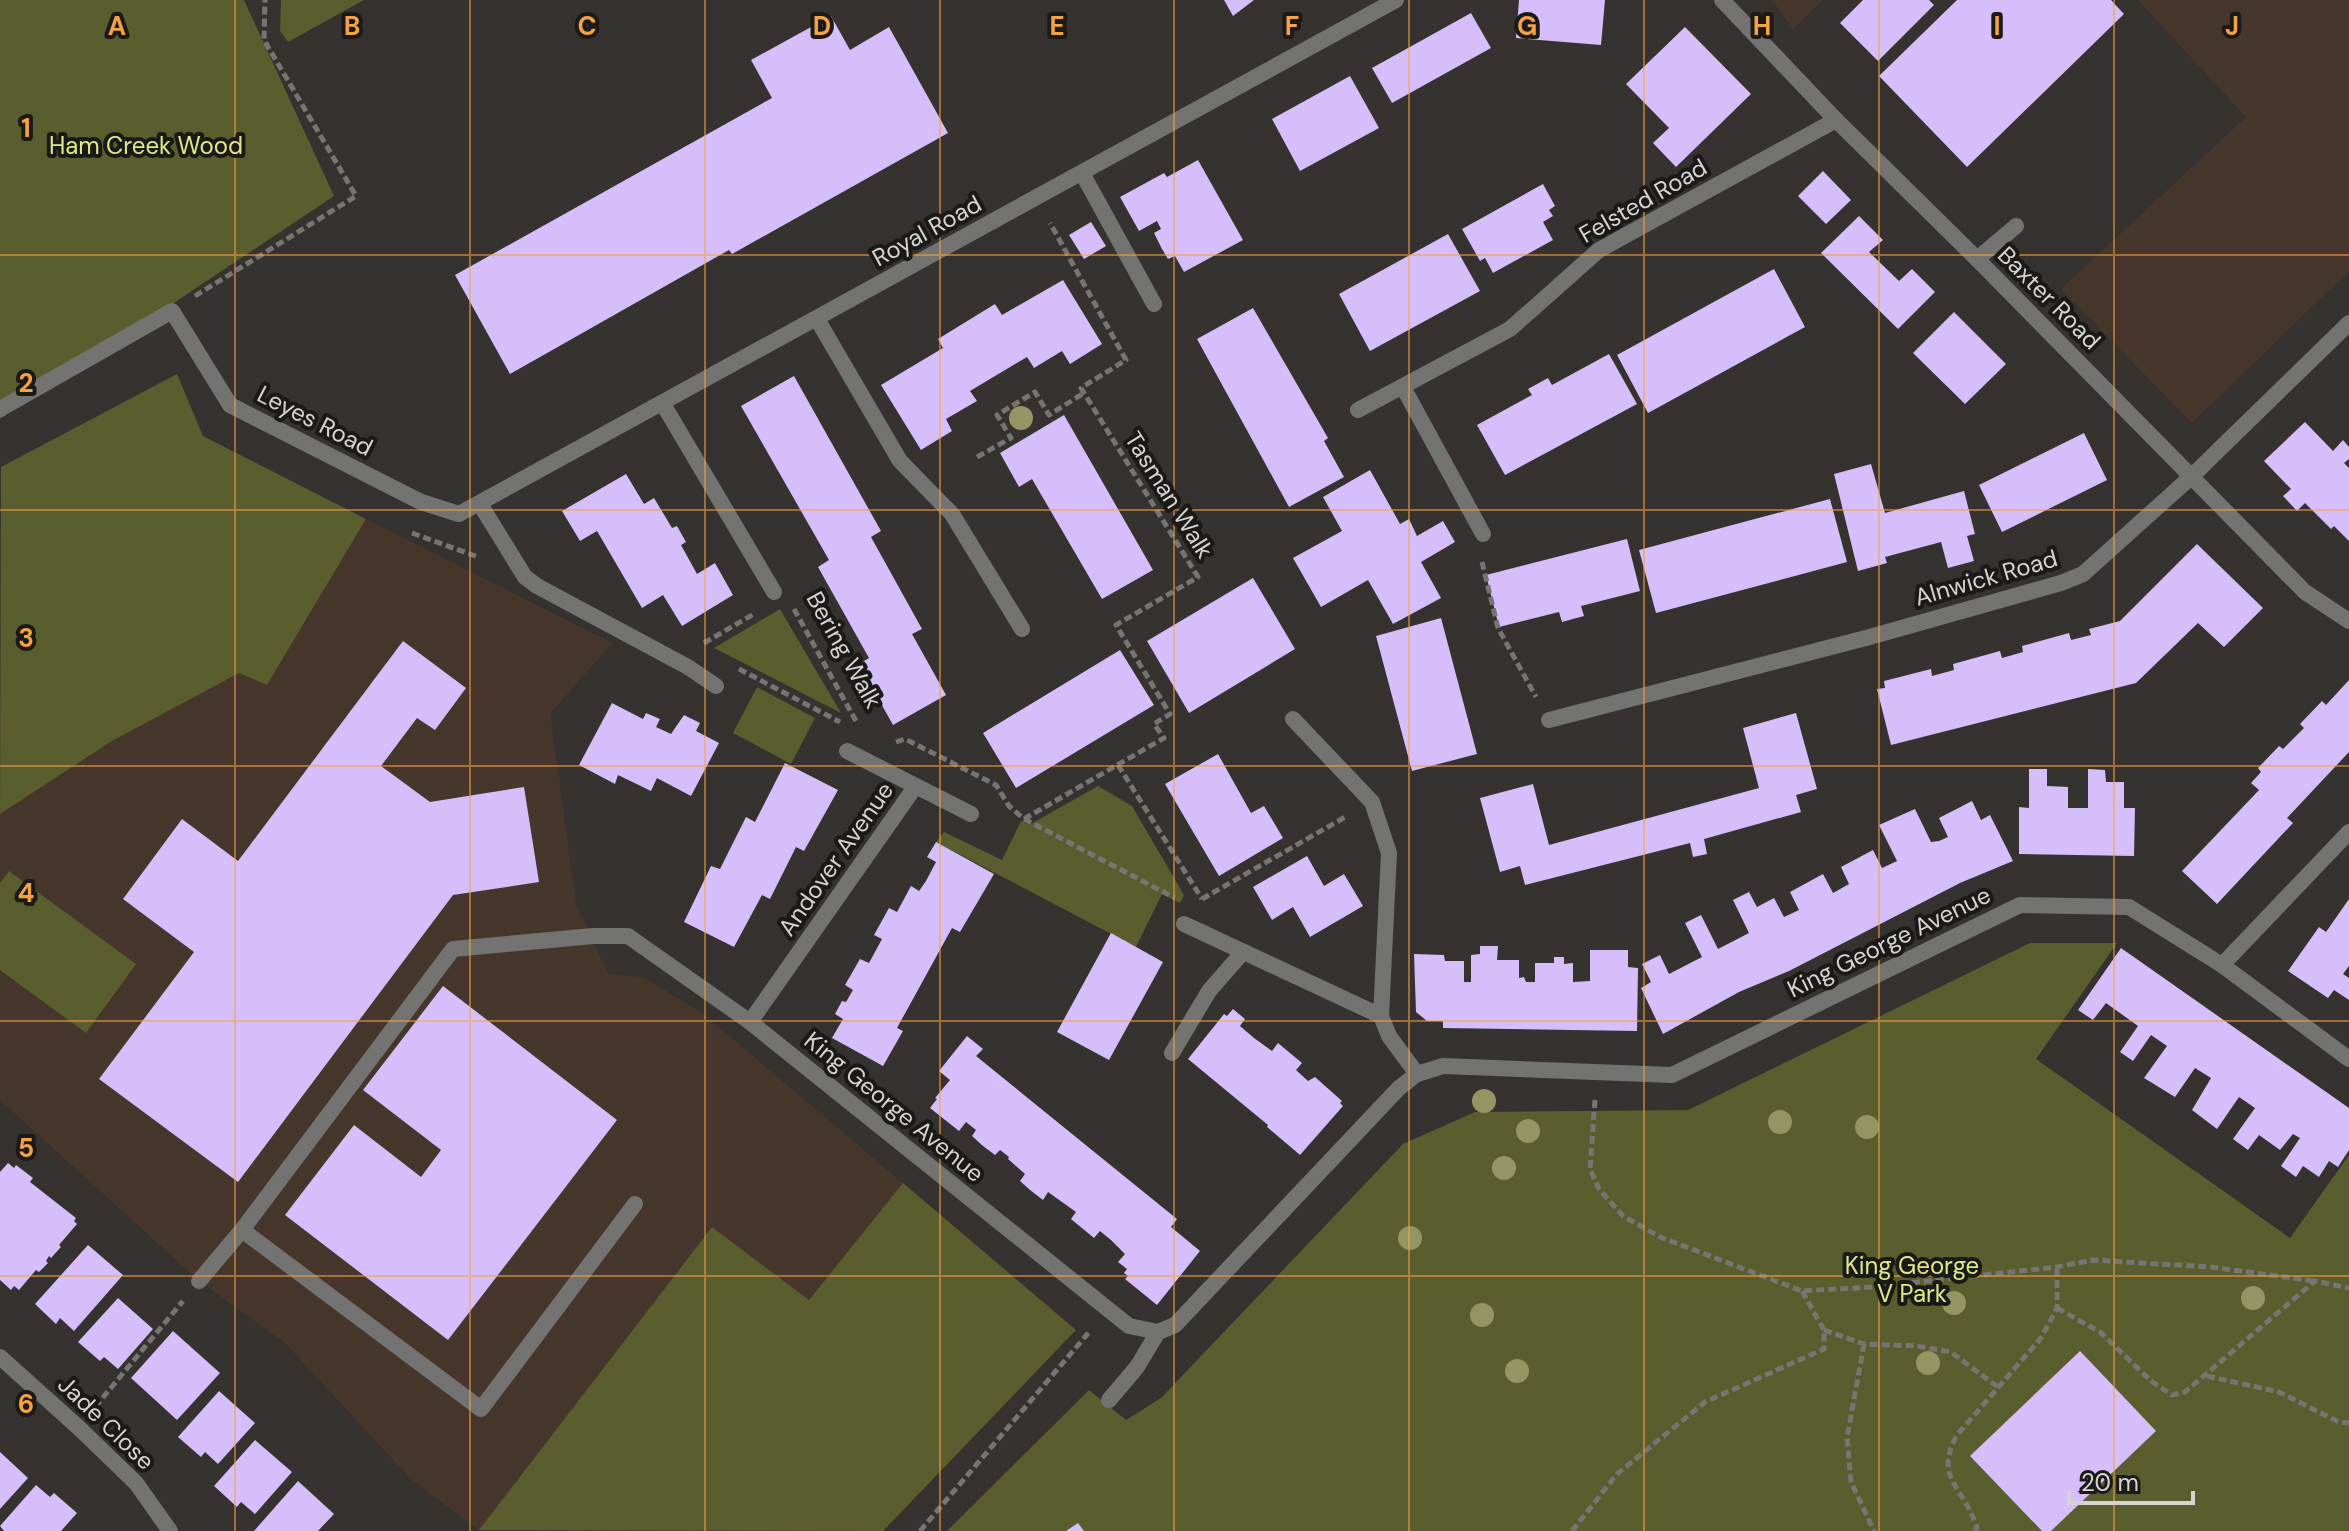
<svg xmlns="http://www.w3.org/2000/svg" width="2349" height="1531" viewBox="0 0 2349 1531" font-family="'DM Sans',sans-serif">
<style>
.education{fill:#47362c}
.green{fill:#5a5d2d}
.building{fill:#d5bef9}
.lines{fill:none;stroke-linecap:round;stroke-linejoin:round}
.path{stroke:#777572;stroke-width:5;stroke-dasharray:8 4;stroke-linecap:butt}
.service{stroke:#737371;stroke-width:16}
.minor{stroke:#737371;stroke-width:16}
.tree{fill:#939662}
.grid{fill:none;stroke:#f4a344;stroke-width:2;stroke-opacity:0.55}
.labels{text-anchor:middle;stroke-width:8;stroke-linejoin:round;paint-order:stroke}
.park-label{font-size:24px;fill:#e0e78b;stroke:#1b1a19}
.street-label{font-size:24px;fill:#d5d4d1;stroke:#1b1a19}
.grid-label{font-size:26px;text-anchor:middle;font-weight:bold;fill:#f4a344;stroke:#1b1a19;stroke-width:8;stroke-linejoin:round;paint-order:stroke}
</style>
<rect width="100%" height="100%" fill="#35322f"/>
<g class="education">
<path d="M1772,0h51l-30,29z"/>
<path d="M2138,0h211v271l-157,152 -131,-134 185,-172z"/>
<path d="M366,519l246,124 -62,71 26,189 32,71 37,4 57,35 374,317 -193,201h-403l-70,-53 -125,-135 -86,-62 -199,-181v-286l112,-73 127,-69 28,13z"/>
</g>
<g class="green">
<path d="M0,0h244l90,196 -334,223z"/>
<path d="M281,0h83l-76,42 -8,-11z"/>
<path d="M177,374l26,62 163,83 -99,166 -28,-12 -127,68 -112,73 1,-347z"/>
<path d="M780,609l61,104 -127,-65z"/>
<path d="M757,687l58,31 -24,46 -58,-31z"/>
<path d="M1098,786l34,20 52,89 -4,8 -18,-9 -26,53 -200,-105 8,-10 58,28 19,-39 8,4z"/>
<path d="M9,871l127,93 -50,69 -86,-63v-87z"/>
<path d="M2030,943h87l-81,116 254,179 59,-83v376h-1402l142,-141 37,30 35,-22 242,-254 72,-32 213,-2z"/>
<path d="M903,1183l173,147 -193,201 -404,-1 233,-303 97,73z"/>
</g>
<g class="building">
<path d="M1224,0h30l-21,16z"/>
<path d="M1519,0h86l-4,45 -85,-7z"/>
<path d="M1863,0h66l5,5 -56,56 -38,-38z"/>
<path d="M1957,0h154l13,14 -157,153 -88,-91z"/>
<path d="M1471,13l20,35 -99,55 -20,-35z"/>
<path d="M831,16l19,34 39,-23 59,106 -216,121 -3,-4 -219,124 -55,-99 317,-177 -21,-38z"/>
<path d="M1685,27l66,67 -75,73 -23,-24 16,-15 -43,-44z"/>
<path d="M1350,76l29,52 -79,43 -28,-52z"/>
<path d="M1198,160l45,80 -59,32 -9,-16 -7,3 -6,-10 -8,-16 7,-4 -4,-8 -18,10 -19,-34 44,-24 3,4z"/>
<path d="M1823,171l28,29 -25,24 -28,-28z"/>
<path d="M1543,184l12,22 -6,4 4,6 -10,6 10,18 -60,33 -8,-15 -5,3 -18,-32z"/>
<path d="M1859,216l24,24 -14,12 30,29 13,-12 23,23 -37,37 -77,-76z"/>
<path d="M1091,222l15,24 -22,13 -15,-24z"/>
<path d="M1448,234l32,57 -110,60 -31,-57z"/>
<path d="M1774,269l31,58 -157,86 -31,-58z"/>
<path d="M1063,280l39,64 -32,20 -8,-13 -28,17 -7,-11 -57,34 7,10 -31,18 6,12 -31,19 -40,-65 62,-37 -5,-9 57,-35 7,11z"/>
<path d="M1253,308l75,130 -4,3 20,36 -55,30 -92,-168z"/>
<path d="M1954,312l52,52 -41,40 -52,-51z"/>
<path d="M1609,354l28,50 -132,71 -28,-50 55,-30 -4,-6 20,-11 4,7z"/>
<path d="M794,376l87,155 -10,6 51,92 -10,5 34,61 -53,30 -34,-61 10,-6 -51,-91 11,-7 -88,-154z"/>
<path d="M1064,415l89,155 -51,29 -70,-120 -13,8 -19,-34z"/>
<path d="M2305,422l28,29 10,-11 6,7v12l-5,4 5,5v73l-15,-15 -3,3 -26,-26 -8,8 -14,-15 8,-7 -27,-28z"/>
<path d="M2084,433l23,47 -105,52 -23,-47z"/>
<path d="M1871,464l14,49 79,-22 11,43 -8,2 7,25 -26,7 -7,-26 -56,15 2,6 -29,8 -24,-97z"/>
<path d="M1370,470l30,54 9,-5 8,17 26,-15 12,21 -34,20 20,36 -48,26 -25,-44 -47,27 -28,-49 49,-27 -19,-34z"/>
<path d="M626,474l18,30 10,-6 18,30 5,-2 9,16 -5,3 16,29 18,-11 18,32 -51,31 -19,-31 -21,13 -45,-77 -17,10 -18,-30z"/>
<path d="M1830,499l17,63 -191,51 -17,-63z"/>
<path d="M1627,539l13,52 -59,15 3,10 -22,6 -3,-10 -60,15 -13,-52z"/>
<path d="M2197,544l66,64 -39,39 -26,-24 -62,60 -245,62 -14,-56 8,-1 -1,-7 47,-12 1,7 22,-6 -1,-6 47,-13 2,7 21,-6 -1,-6 47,-13 2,7 20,-5 -2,-6 31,-8z"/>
<path d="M1253,578l42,71 -106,64 -42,-72z"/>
<path d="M1441,618l36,136 -65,17 -36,-135z"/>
<path d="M403,641l63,47 -31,42 -18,-12 -36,48 49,36 94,-15 15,95 -86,13 -215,287 -139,-103 95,-127 -71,-53 59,-80 56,42z"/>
<path d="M1120,650l34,55 -138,83 -33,-55z"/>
<path d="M2349,680v72l-62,66 6,5 -76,81 -35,-33 77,-81 -8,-7 10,-11 -3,-4 21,-22 4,3 21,-21 -4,-4 22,-23 4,4z"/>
<path d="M612,703l31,16 3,-6 14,6 -4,8 15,7 13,-19 16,8 -4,8 23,12 -28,53 -34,-18 -6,13 -33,-16 -3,9 -36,-19z"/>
<path d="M1796,713l21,76 -21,6 5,17 -97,27 3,15 -14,3 -3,-14 -165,42 -5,-19 -20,6 -20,-74 53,-14 16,61 210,-57 -16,-60z"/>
<path d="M1218,754l33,59 13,-7 19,32 -64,38 -54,-92z"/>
<path d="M785,763l53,27 -34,61 -8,-4 -26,52 -8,-4 -28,52 -50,-25 27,-56 9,3 26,-52 9,5z"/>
<path d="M2029,769h18v17l21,1v21h20v-39l17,1 1,12h18v26h11l-1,48 -115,-2v-47l10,1z"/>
<path d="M1972,801l9,19 9,-5 23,46 -53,22 -171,88 -50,21 -76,42 -22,-46 10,-6 -9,-18 18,-9 9,19 33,-17 -17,-34 16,-8 17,34 31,-16 -16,-33 16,-8 8,15 17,-9 10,19 15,-7 -9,-18 33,-18 10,19 16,-9 -8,-17 32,-17 9,18 15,-7 -18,-36 36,-16 16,33 8,-1 9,-4 -9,-19z"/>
<path d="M936,842l58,32 -34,58 -8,-4 -55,100 6,3 -20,35 -51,-28 11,-19 -8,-5 7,-13 4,1 7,-12 -8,-5 15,-26 9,4 13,-24 -8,-4 15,-27 8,4 14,-26 8,5 7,-10 10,-19 -9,-5z"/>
<path d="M1307,856l17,30 20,-12 19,32 -53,31 -17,-30 -21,13 -19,-33z"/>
<path d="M2349,899v67l-6,8 6,4v22l-15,-10 -6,8 -40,-27 31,-44 7,5z"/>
<path d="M1111,933l52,29 -54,98 -52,-28z"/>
<path d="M1480,946h18l-1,14h22v18l5,-1 2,5h9v-19h19v-6h10v7l9,-1v19l17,-1v-31h38v17l10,1 -1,63 -194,-3v-7h-16l-11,-9 -2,-58 30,1 1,6h19v21h7v-27l9,-1z"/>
<path d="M2121,948l228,160v42l-11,17 -9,-6 -10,16 -16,-11 -7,11 -15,-11 19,-28 -7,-4 -13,16 -21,-15 -11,15 -15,-11 22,-31 -16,-11 -22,32 -25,-19 19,-32 -16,-10 -20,29 -31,-19 23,-32 -16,-11 -18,26 -13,-9 18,-26 -32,-23 -13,17 -15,-10z"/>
<path d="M443,986l174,134 -169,220 -163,-125 69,-90 67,52 20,-27 -78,-60z"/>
<path d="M1233,1009l12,10 -5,7 14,12 18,13 6,-8 24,20 -6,7 12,11 7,-4 27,24 -2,2 3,3 -43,49 -33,-28 1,-2 -80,-66 36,-45 3,2z"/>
<path d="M967,1036l16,13 -7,7 201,163 -6,8 29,24 -43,54 -32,-26 3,-3 -4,-3 3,-4 -9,-7 7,-8 -14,-14 -11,-9 -6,7 -23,-19 5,-7 -28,-20 -5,8 -13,-10 -10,-9 5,-7 -17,-15 1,-2 -9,-7 -5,5 -12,-9 -11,-10 4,-6 -10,-8 -7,9 -29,-23 7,-9 -2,-1 15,-18 -11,-9z"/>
<path d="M8,1163l6,5 2,-3 17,13 -3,4 46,36 -2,3 3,3 -18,21 2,2 -10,11 -2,-2 -3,5 2,2 -9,9 -3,-2 -17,20 -5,-4 -3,4 -11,-10v-108z"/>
<path d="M88,1245l35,30 -49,56 -14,-13 -4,6 -21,-20z"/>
<path d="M118,1298l35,31 -35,40 -14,-12 -4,4 -22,-19z"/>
<path d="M173,1331l47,42 -43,47 -46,-42z"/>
<path d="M2080,1351l76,80 -105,100h-9l-72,-75z"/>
<path d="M219,1391l36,32 -37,41 -13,-12 -4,5 -23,-20z"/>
<path d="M255,1440l37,32 -37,42 -14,-12 -4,5 -23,-21z"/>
<path d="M0,1452l28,26 -28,31z"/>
<path d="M298,1481l36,33 -16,17h-64z"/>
<path d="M36,1485l14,12 4,-4 23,20 -16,18h-57l-4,-5z"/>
<path d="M1078,1523l6,8h-18z"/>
</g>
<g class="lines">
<g class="path">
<path d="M195,296l161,-100 -92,-156 1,-40"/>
<path d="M977,457l34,-19 -14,-23 38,-23 14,23 35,-22"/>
<path d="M412,533l66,24"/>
<path d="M1482,562l16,66 38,69"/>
<path d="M794,609l63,114"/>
<path d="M704,643l50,-29"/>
<path d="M739,669l101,53"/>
<path d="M896,742l9,-3 91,46 13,21 15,13 151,79"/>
<path d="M1118,765l84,134"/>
<path d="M1024,819l140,-81 -10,-14 16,-10 -54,-89 82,-48 -117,-189 45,-28 -76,-137"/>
<path d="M1202,899l145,-83"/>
<path d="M1595,1100l-5,69 9,20 24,27 37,21 142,54 70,-4 185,-20 36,-7 117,7 105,14"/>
<path d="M2057,1308l43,24 51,49 21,14 13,-3 130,-111 34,7"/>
<path d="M1824,1330l40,14 53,2 34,6 48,36"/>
<path d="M1864,1344l-17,94 4,44 23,49"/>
<path d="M2207,1376l72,16 60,30 10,1"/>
<path d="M95,1407l88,-106"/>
<path d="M920,1531l170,-200"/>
<path d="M1572,1531l45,-57 88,-72 119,-53v-19l-22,-39"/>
<path d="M1974,1531l3,-3c-13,-42 -44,-49 -20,-93l84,-97 16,-30v-41"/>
</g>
<g class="service">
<path d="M1082,173l72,131"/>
<path d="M1977,259l39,-33"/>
<path d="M1403,387l80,147"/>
<path d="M242,1230l239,179 154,-205"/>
<path d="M199,1281l43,-51 211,-281 140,-13"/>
<path d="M1109,1400l28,-33 21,-35"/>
</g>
<g class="minor">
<path d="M1722,0l114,120 141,139 328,333 44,29"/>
<path d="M817,319l83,142 52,53 70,115"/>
<path d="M663,404l111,188"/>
<path d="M0,409l172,-98 58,94 191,97 38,12 937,-514"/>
<path d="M1358,410l152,-81 89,-79 237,-130"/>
<path d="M480,504l45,73 12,9 151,81 28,19"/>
<path d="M1293,719l79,83 17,51 -8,163 8,20 28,38"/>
<path d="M1549,720l317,-82 195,-55 22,-9 109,-98 157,-153"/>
<path d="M847,751l124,63"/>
<path d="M1184,924l197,92"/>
<path d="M593,936h35l122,86 379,304 29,6 17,-7 224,-237 18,-14 26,-8 229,9 348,-170 109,2 93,58 127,94"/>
<path d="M2222,965l127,-133"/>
<path d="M750,1022l165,-235"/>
<path d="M1172,1053l37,-62 34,-39"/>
<path d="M0,1357l78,70 58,56 34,48"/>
</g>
</g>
<g class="tree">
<circle cx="1021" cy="418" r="12"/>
<circle cx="1484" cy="1101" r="12"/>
<circle cx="1780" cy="1122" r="12"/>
<circle cx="1867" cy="1127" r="12"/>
<circle cx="1528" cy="1131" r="12"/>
<circle cx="1504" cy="1168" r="12"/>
<circle cx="1410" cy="1238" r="12"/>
<circle cx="2253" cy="1298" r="12"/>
<circle cx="1954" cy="1303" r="12"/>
<circle cx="1482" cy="1315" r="12"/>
<circle cx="1928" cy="1363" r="12"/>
<circle cx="1517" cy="1371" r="12"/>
</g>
<path class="grid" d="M235,0v1531M470,0v1531M705,0v1531M940,0v1531M1174,0v1531M1409,0v1531M1644,0v1531M1879,0v1531M2114,0v1531M0,255h2349M0,510h2349M0,766h2349M0,1021h2349M0,1276h2349"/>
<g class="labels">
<g class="park-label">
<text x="146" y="154">Ham Creek Wood</text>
<text x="1912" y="1274">King George<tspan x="1912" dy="28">V Park</tspan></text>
</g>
<g class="street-label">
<text transform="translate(1643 201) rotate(-30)" y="8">Felsted Road</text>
<text transform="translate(927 231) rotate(-29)" y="8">Royal Road</text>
<text transform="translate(2049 298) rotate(45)" y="8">Baxter Road</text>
<text transform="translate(315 421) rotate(27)" y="8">Leyes Road</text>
<text transform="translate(1169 495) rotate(58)" y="8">Tasman Walk</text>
<text transform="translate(1986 578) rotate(-16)" y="8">Alnwick Road</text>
<text transform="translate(844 650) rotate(61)" y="8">Bering Walk</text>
<text transform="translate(836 859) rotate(-55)" y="8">Andover Avenue</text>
<text transform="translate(1889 942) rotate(-26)" y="8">King George Avenue</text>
<text transform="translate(894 1107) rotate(39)" y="8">King George Avenue</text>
<text transform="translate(106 1423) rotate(44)" y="8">Jade Close</text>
</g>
</g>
<g class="grid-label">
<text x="117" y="35">A</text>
<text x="352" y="35">B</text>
<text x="587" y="35">C</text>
<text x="822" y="35">D</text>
<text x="1057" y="35">E</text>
<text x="1292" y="35">F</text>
<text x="1527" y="35">G</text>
<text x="1762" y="35">H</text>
<text x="1997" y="35">I</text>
<text x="2232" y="35">J</text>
<text x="26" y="137">1</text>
<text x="26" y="392">2</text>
<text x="26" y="647">3</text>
<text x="26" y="902">4</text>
<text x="26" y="1157">5</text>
<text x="26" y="1413">6</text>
</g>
<path d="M2069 1491v12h124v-12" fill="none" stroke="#d5d4d1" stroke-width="4"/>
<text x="2081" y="1491" font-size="24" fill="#d5d4d1" stroke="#1b1a19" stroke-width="6" paint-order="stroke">20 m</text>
</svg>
